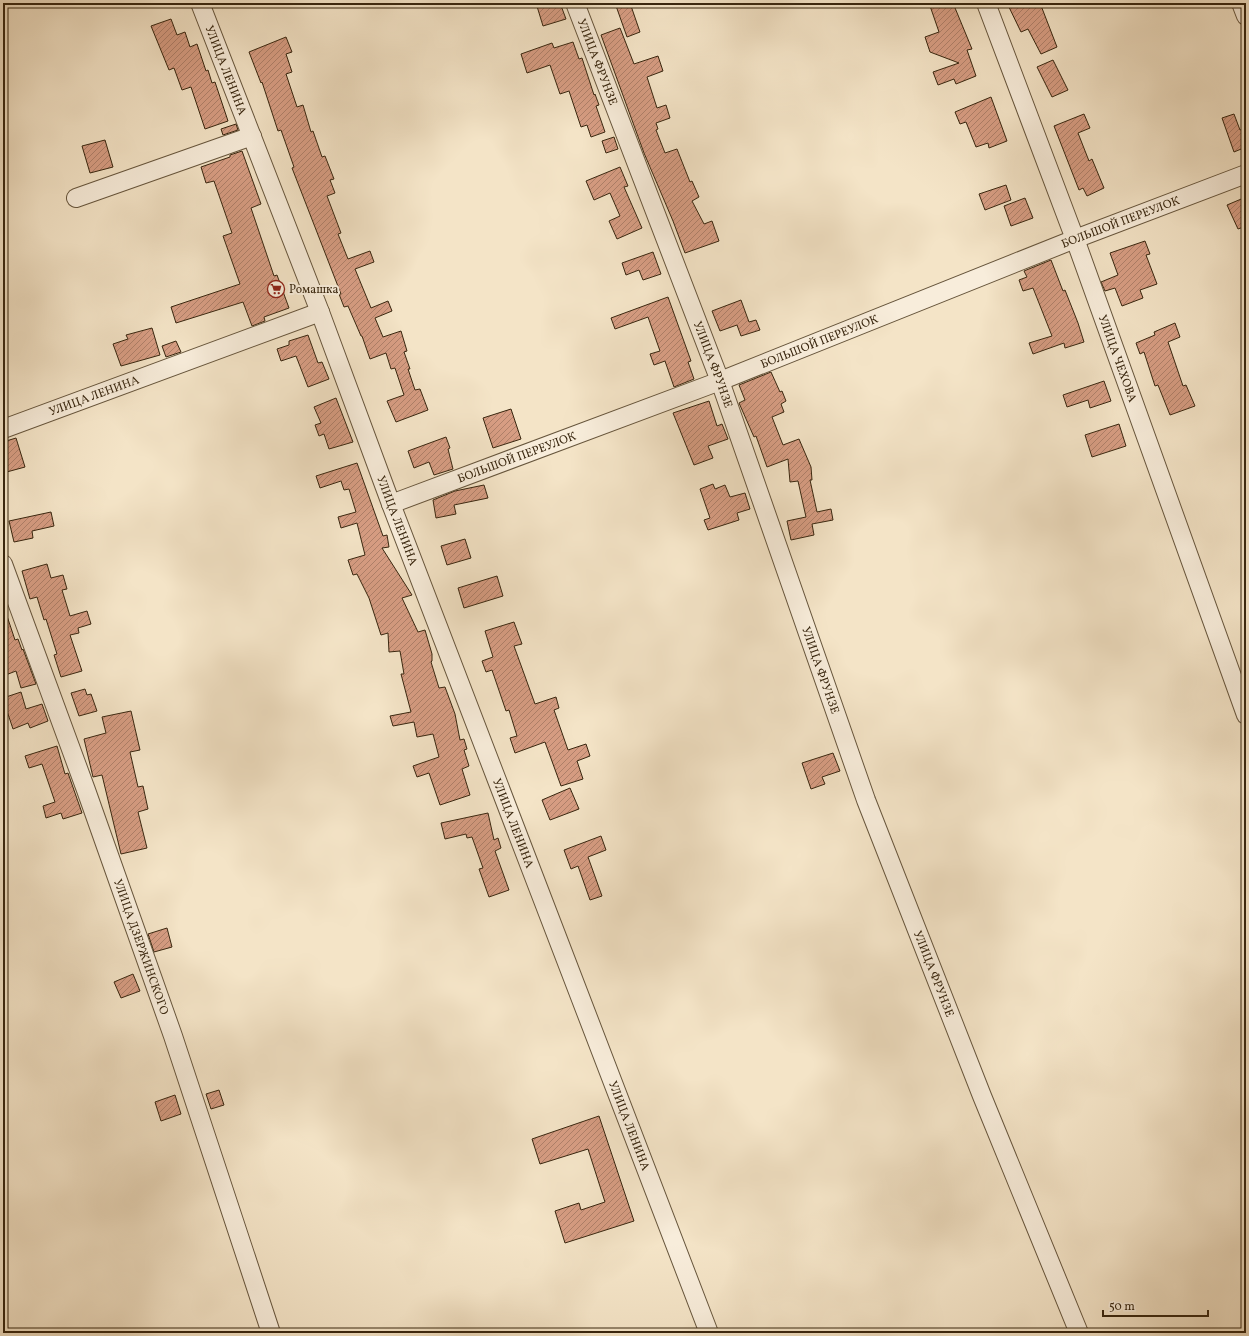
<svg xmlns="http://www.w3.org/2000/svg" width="1249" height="1336" viewBox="0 0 1249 1336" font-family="Vollkorn,serif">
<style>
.building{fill:url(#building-hatch);stroke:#38260f}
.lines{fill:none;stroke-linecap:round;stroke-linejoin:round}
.minor-casing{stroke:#67563d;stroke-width:20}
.minor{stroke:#f8eddb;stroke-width:18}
.labels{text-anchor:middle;stroke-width:4;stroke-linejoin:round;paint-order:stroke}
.street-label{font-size:12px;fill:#38260f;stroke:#f8eddb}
.poi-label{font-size:12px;fill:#38260f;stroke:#f8eddb;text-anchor:start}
</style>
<defs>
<pattern id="building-hatch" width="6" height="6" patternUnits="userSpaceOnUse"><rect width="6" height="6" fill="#d79d83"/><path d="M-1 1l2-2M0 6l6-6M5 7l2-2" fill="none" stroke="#af806a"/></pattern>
</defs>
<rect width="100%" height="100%" fill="#f4e4c7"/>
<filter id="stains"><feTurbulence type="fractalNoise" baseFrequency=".005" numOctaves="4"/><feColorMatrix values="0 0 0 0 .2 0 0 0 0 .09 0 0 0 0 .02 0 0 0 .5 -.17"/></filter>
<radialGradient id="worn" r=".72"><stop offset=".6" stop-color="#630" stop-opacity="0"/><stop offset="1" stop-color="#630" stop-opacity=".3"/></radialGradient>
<g class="building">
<path d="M536,3h24l6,16 -23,7z"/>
<path d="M615,3h15l10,29 -13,5z"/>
<path d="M929,3h24l19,46 -5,1 9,26 -20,8 -2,-5 -16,6 -5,-13 26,-9 -29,-11 -5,-15 14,-5z"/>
<path d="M1007,3h33l17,44 -16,7 -13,-25 -7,3z"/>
<path d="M171,19l6,16 8,-3 5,15 7,-3 9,27 2,-1 4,13 3,-1 13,39 -23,8 -14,-42 -9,3 -8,-22 -5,2 -18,-44z"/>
<path d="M620,28l14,36 24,-8 5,15 -16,6 10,31 9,-3 4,13 -14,5 2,6 -2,1 9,23 12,-4 13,33 2,-1 7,16 -7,4 12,23 8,-3 7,20 -34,12 -12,-32 -29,-68 -43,-118z"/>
<path d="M286,37l6,15 -6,2 6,18 -6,2 11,33 6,-2 8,27 2,-1 9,26 3,-1 9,23 -4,1 5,13 -8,3 14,37 -3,1 10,25 22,-8 4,11 -19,7 16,39 17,-7 4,10 -17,7 8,19 18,-6 6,20 -3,1 6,17h-2l7,21 5,-1 8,21 -32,12 -9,-21 17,-6 -9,-27 -4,1 -5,-16 -16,6 -8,-23h-1l-13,-30 -4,1 -5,-13h2l-49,-126 2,-1 -13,-37 -3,1 -16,-49 -1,1 -12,-31z"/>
<path d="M573,42l6,17 3,-1 12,37 1,-1 4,11 -3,1 9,26 -14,5 -4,-12 -6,2 -12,-36 -9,3 -10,-29 -23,8 -6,-19 31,-11 2,5z"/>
<path d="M1053,60l15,30 -16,7 -15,-30z"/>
<path d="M991,97l16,44 -18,7 -1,-5 -12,4 -10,-25 -6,2 -5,-12z"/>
<path d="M1084,114l6,14 -12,5 11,28 3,-2 12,29 -17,8 -4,-8 -4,2 -25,-64z"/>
<path d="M1234,114l6,16 6,-2v19l-12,5 -12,-34z"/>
<path d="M236,124l2,6 -15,5 -2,-6z"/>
<path d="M614,137l4,12 -12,4 -4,-12z"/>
<path d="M105,140l8,27 -23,6 -8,-27z"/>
<path d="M242,151l19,53 -10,4 23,68 3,-1 12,33 -25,9 1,4 -13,5 -9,-24 -67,21 -5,-16 69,-23 -17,-48 9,-3 -18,-52 -8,2 -5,-16 29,-10v-2z"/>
<path d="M620,167l8,19 -4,1 18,41 -25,11 -8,-18 11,-5 -10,-23 -16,7 -8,-19z"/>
<path d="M1006,185l5,15 -26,10 -6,-16z"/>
<path d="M1246,197v29l-8,3 -11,-24z"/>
<path d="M1025,198l8,20 -22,8 -7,-20z"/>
<path d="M1145,241l5,13 -4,1 11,29 -17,6 3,8 -21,8 -7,-18 -10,3 -4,-9 17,-7 -8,-22z"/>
<path d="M653,252l8,22 -18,6 -4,-10 -13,5 -4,-12z"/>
<path d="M1051,260l12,31 2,-1 13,33 6,19 -19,6 -1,-5 -31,11 -4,-11 23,-7 -19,-48 -10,3 -4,-11 8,-3 -3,-6z"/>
<path d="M668,297l23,64 -3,1 6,17 -20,8 -9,-26 -11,4 -4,-11 10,-3 -12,-34 -33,12 -4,-11z"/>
<path d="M741,300l8,22 7,-2 4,10 -19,6 -4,-11 -17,6 -8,-20z"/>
<path d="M1175,323l5,14 -12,5 15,44 3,-1 9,21 -25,9 -12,-30 -3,1 -11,-34 -4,2 -4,-11 19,-8 -1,-3z"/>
<path d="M152,328l8,27 -39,11 -8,-22 15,-5 -2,-4z"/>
<path d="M308,335l10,28 4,-1 7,17 -21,8 -12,-31 -15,5 -4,-12 12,-4v-4z"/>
<path d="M176,341l5,11 -15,5 -4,-11z"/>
<path d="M771,372l9,20 2,-1 4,10 -5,3 3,8 -12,5 11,28 16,-6 12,28 1,13h-2l7,32 14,-3 2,11 -21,4 2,11 -23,5 -4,-19 19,-4 -8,-36 -8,1 -2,-23 -21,8 -11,-31 -2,1 -15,-34 6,-3 -6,-15z"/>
<path d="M1104,381l7,20 -21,7 -2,-8 -21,7 -4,-12z"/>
<path d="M336,398l17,44 -24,7 -5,-15 -5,2 -4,-11 6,-2 -7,-16z"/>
<path d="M709,401l8,25 5,-2 6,15 -20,7 5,12 -19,7 -21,-52z"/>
<path d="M511,409l10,30 -28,9 -10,-30z"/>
<path d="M1119,424l7,22 -34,11 -7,-22z"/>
<path d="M446,437l4,11 -2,1 5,20 -19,6 -5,-13 -15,6 -6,-17z"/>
<path d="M16,438l9,29 -22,6v-31z"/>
<path d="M357,463l26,73 4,-1 2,12 -7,1 30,47 -10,3 16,34 7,-2 7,24v7l-1,1 8,26 6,-1 10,27 5,26 4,-1 3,10 -3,1 5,16 -7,3 8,26 -30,10 -11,-32 -12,4 -4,-11 26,-9 -6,-23 -16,3 -3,-15 -21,4 -3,-10 21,-4 -10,-38h3l-4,-23 -11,1 -1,-19 -7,2 -12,-37 -12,-24 -4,1 -5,-15 17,-5 -8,-32 -16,5 -3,-11 18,-5 -7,-23 -5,1 -3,-9 -21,7 -4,-12z"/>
<path d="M713,484l2,5 10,-4 5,12 15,-4 5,16 -13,4 2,7 -31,10 -4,-10 6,-2 -10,-29z"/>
<path d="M484,485l4,13 -34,7 2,9 -20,4 -3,-18 22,-9z"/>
<path d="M51,512l3,14 -22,5 1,7 -19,4 -5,-21z"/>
<path d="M465,539l6,19 -24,7 -6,-19z"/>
<path d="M47,564l4,14 12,-3 4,14 -5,1 8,26 17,-5 4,13 -13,4 1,5 -9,2 12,36 -21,6 -7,-22 3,-1 -11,-35 -2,1 -7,-23 -7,2 -8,-28z"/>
<path d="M497,576l6,20 -39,12 -6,-20z"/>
<path d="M3,610h2l10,30 3,-1 4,11 1,-1 13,35 -15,4 -5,-17 -13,5z"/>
<path d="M514,622l8,22 -8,2 21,58 21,-7 3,11 -5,2 14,40 18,-6 4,12 -13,5 6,18 -22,7 -16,-44 -30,11 -5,-15 7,-2 -8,-26 -3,1 -14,-41 -6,2 -4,-11 11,-4 -8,-26z"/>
<path d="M85,689l2,6 4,-1 6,17 -18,5 -8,-23z"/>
<path d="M21,692l5,17 16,-5 6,17 -18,7 -2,-5 -15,6 -6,-18 -4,1v-14z"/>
<path d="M131,711l9,39 -10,2 8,35 5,-1 5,23 -10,3 9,36 -26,6 -19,-79 -9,2 -9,-38 22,-6 -4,-16z"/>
<path d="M57,746l8,28 3,-1 14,40 -19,6 -2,-6 -15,5 -3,-12 12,-4 -13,-38 -13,4 -4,-12z"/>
<path d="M833,753l7,18 -18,6 3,7 -14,5 -9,-26z"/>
<path d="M570,788l9,21 -29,11 -8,-20z"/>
<path d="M488,813l6,27 4,-2 3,10 -6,3 14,39 -20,7 -10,-28 4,-1 -11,-31 -5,1 -1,-4 -21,5 -4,-16z"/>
<path d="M601,836l5,14 -18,7 14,39 -12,4 -12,-34 -7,3 -7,-19z"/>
<path d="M167,928l5,19 -18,5 -6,-18z"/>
<path d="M133,974l7,17 -19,7 -7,-16z"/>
<path d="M219,1090l5,15 -13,4 -5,-15z"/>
<path d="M175,1095l6,19 -20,7 -6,-19z"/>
<path d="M599,1116l35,105 -69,22 -10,-32 24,-8 2,7 24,-8 -17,-53 -48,15 -8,-25z"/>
</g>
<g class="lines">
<g class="minor-casing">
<g id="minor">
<path id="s1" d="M200,3l120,309 71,192 318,829"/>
<path id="s2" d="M575,3l145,378 146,419 116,296 97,237"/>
<path id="s3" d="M986,3l89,236 171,476"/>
<path d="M1241,3l5,13"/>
<path d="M76,198l176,-62"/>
<path id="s4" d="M3,429l317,-117"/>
<path id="s5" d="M391,504l329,-123 355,-142 171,-65"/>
<path id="s6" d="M3,564l83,226 87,246 98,297"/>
</g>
</g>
<use href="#minor" class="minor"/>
</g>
<defs>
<g id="supermarket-ring" transform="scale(0.9)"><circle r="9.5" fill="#f8eddb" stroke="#8f2418" stroke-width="1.5"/><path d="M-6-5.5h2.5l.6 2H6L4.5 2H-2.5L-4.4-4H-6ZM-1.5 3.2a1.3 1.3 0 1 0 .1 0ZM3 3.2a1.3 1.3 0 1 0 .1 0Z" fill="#8f2418"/></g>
</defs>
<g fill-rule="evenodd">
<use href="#supermarket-ring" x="276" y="289"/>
</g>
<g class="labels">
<g class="street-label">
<text dy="4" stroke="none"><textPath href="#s2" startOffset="63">УЛИЦА ФРУНЗЕ</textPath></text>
<text dy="4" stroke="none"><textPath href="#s1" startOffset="72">УЛИЦА ЛЕНИНА</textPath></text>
<text dy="4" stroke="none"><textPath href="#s5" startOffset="782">БОЛЬШОЙ ПЕРЕУЛОК</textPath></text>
<text dy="4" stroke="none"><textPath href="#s5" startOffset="458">БОЛЬШОЙ ПЕРЕУЛОК</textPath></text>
<text dy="4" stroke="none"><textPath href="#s3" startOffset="379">УЛИЦА ЧЕХОВА</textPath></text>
<text dy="4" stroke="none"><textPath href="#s2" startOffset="387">УЛИЦА ФРУНЗЕ</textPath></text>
<text dy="4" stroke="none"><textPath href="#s4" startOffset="97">УЛИЦА ЛЕНИНА</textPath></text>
<text dy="4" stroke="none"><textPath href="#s5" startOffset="134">БОЛЬШОЙ ПЕРЕУЛОК</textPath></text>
<text dy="4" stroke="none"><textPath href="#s1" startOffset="554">УЛИЦА ЛЕНИНА</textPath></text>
<text dy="4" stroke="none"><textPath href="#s2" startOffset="711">УЛИЦА ФРУНЗЕ</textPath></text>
<text dy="4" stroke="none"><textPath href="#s1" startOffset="878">УЛИЦА ЛЕНИНА</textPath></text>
<text dy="4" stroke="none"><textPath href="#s6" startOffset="407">УЛИЦА ДЗЕРЖИНСКОГО</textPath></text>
<text dy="4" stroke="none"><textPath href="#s2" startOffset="1035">УЛИЦА ФРУНЗЕ</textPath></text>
<text dy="4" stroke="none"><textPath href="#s1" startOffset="1202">УЛИЦА ЛЕНИНА</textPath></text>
</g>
<g class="poi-label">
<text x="289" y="293">Ромашка</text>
</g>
</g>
<rect width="1249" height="1336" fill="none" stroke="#f4e4c7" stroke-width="16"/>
<rect x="4" y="4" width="1241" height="1328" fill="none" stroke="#38260f" stroke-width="2"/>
<rect x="8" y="8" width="1233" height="1320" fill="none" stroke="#38260f"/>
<path d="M1103 1310v6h105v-6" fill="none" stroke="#38260f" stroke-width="2"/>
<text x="1109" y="1310" font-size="12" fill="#38260f" stroke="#f8eddb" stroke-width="3" paint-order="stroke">50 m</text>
<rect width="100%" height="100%" filter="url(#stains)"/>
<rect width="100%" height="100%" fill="url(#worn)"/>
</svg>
